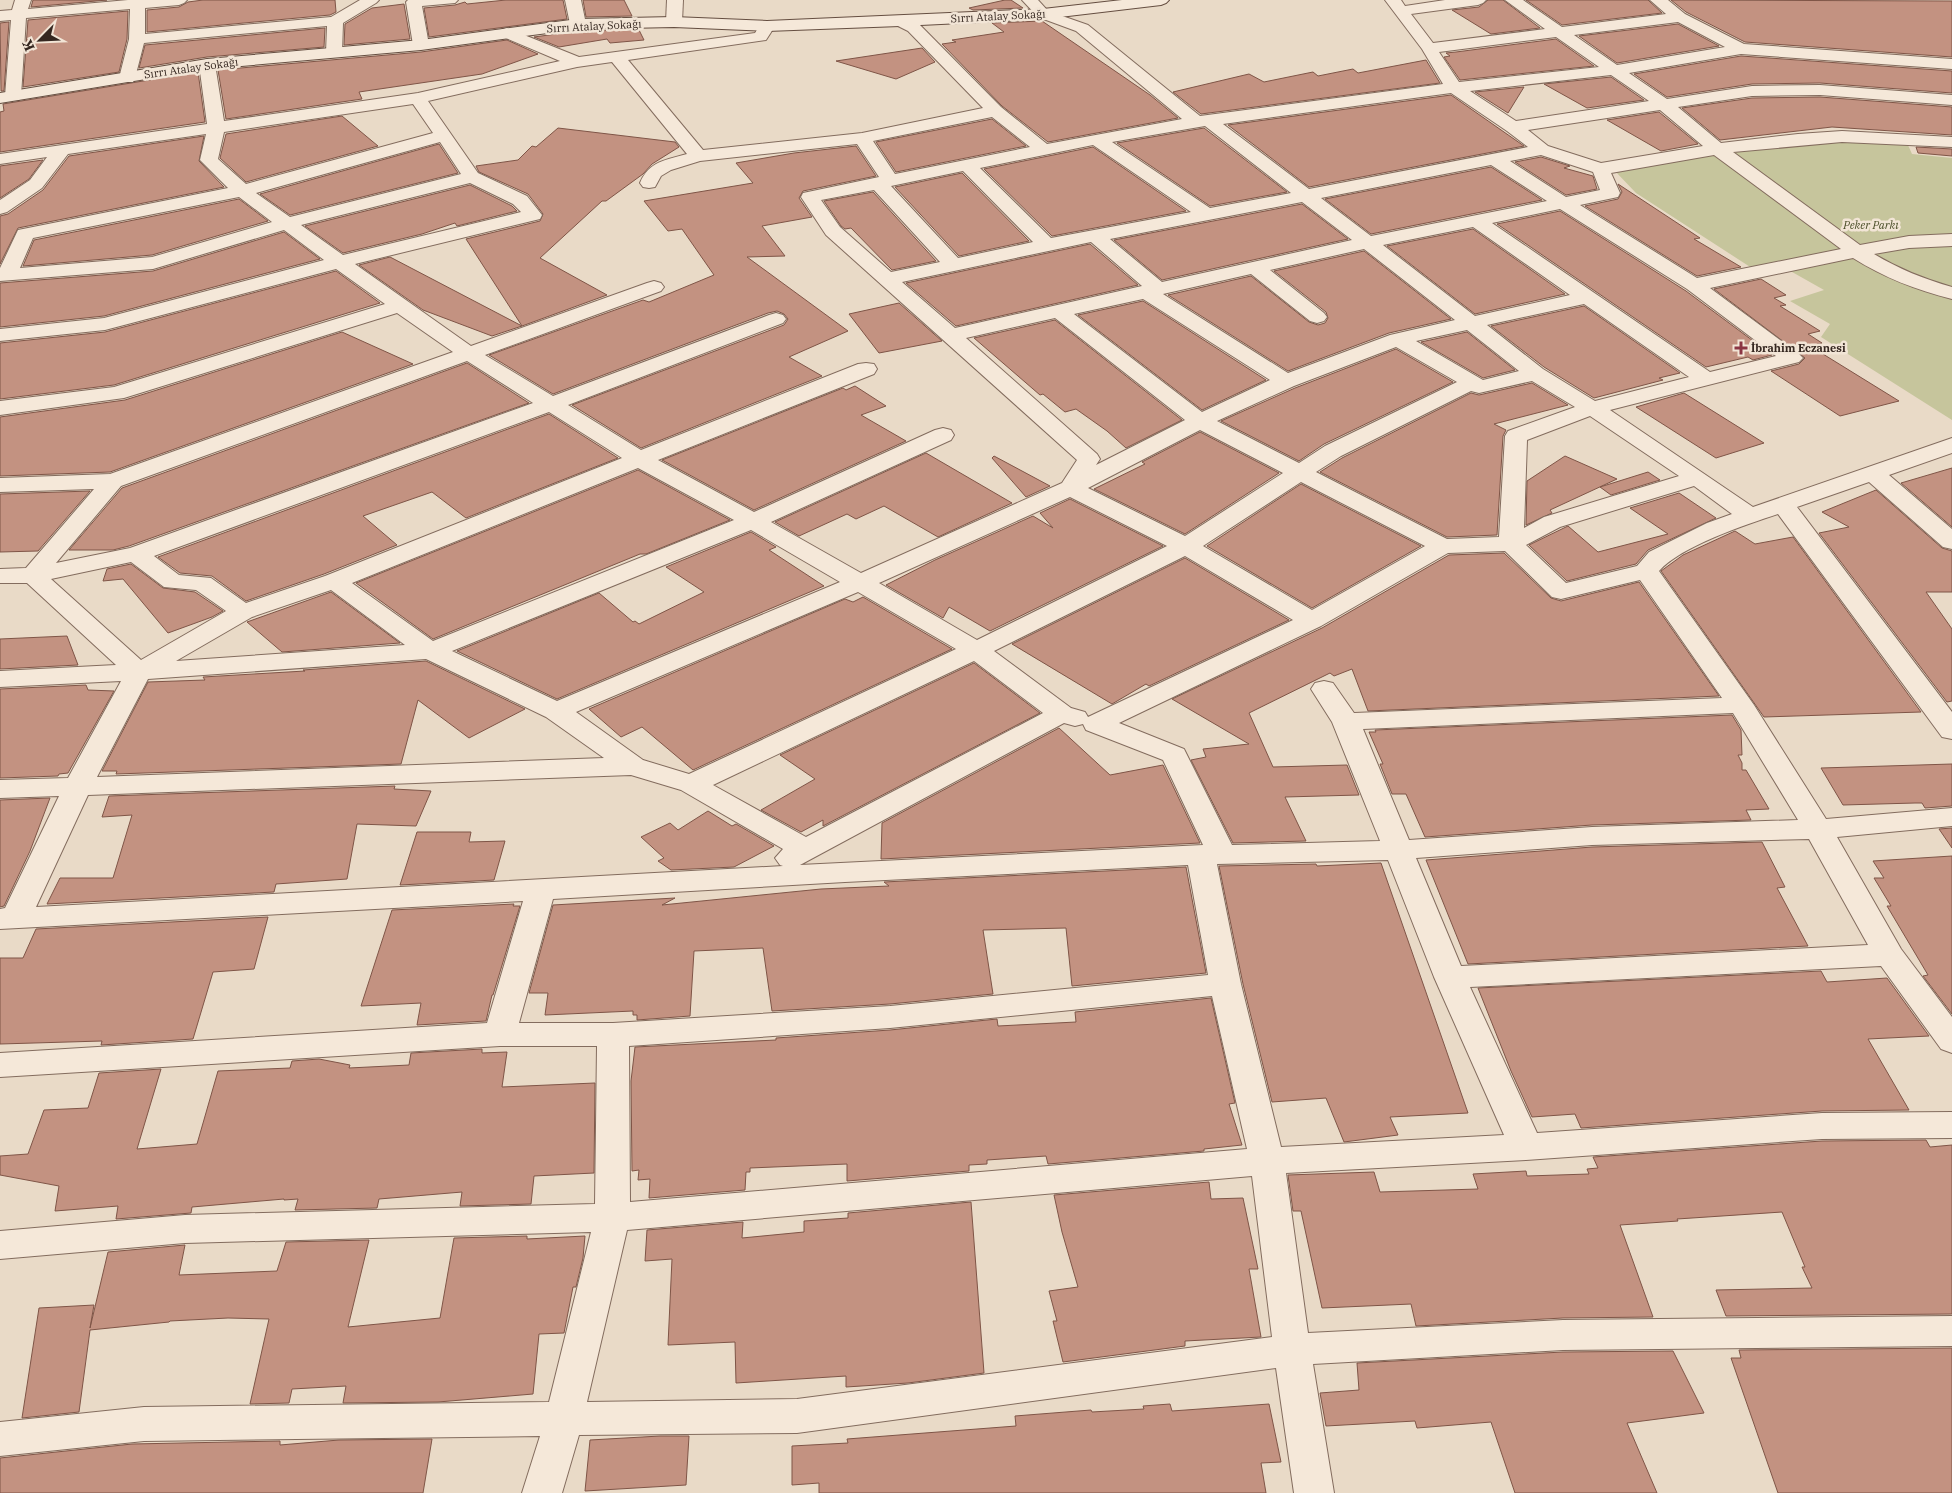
<svg xmlns="http://www.w3.org/2000/svg" width="1952" height="1493" viewBox="0 0 1952 1493" font-family="'IBM Plex Serif',serif">
<style>
.green{fill:#c6c59c}
.building{fill:#c39281;stroke:#7f5547}
.lines{fill:none;stroke-linecap:round;stroke-linejoin:round}
.minor-casing{stroke:#836c5e;stroke-width:2}
.secondary-casing{stroke:#654e41;stroke-width:2}
.minor{fill:#f5e8d9;fill-rule:evenodd}
.secondary{fill:#f5e8d9;fill-rule:evenodd}
.poi-dot{fill:#8b3543;stroke:#f2e5d6;stroke-width:2}
.labels{text-anchor:middle;stroke-width:5;stroke-linejoin:round;paint-order:stroke}
.far-street-label{font-size:11px;fill:#352720;stroke:#f2e5d6}
.far-park-label{font-size:11px;font-style:italic;fill:#4b4f29;stroke:#f2e5d6}
.far-poi-label{font-size:11px;font-weight:bold;fill:#352720;stroke:#f2e5d6;text-anchor:start}
</style>
<rect width="100%" height="100%" fill="#e9dac7"/>
<path class="green" d="M1834,141l74,4 4,9 40,4v262l-131,-83 9,-13 -40,-23 34,-11 -39,-22 -24,6 -125,-81 -22,-23 90,-16z"/>
<g class="building">
<path d="M33,0h74l-76,7z"/>
<path d="M203,0h132l1,12 -6,3 -183,17v-22l32,-3 9,-5z"/>
<path d="M506,0h57l4,19 -138,18 -5,-29 31,-3 10,-3 2,2z"/>
<path d="M583,0h41l8,16 -46,1z"/>
<path d="M1005,0h6l12,8 -50,2 -4,-2z"/>
<path d="M1488,0h15l37,28 -49,6 -39,-24 27,-3z"/>
<path d="M1526,0h122l14,13 -100,12z"/>
<path d="M1671,0l281,1v56l-207,-15 -59,-30z"/>
<path d="M404,4l6,35 -66,6 1,-21 27,-16z"/>
<path d="M128,11l-1,28 -8,33 -96,15 5,-67z"/>
<path d="M1042,21l108,74 28,23 -130,24 -46,-36 -60,-62 14,-2 -4,-2 52,-8 -12,-9z"/>
<path d="M9,22l-5,69h-3l-1,-68z"/>
<path d="M1678,24l41,22 -102,17 -38,-27z"/>
<path d="M325,28l-1,19 -117,10 -68,11 6,-23z"/>
<path d="M639,30l5,10 -34,3 -3,-4 -48,8 -25,-10 44,-6z"/>
<path d="M1556,39l38,27 -134,14 -16,-23 6,-1 -4,-3 10,-1z"/>
<path d="M507,40l31,14 -56,20 -123,18 3,7 -136,20 -8,-49 203,-18z"/>
<path d="M922,48l13,14 -39,17 -60,-18z"/>
<path d="M1741,56l211,15v22l-132,-10 -68,1 -85,13 -33,-23z"/>
<path d="M1426,60l14,23 -239,31 -28,-22 76,-18 15,8 49,-10 5,4 35,-7 5,4z"/>
<path d="M198,72l7,50 -205,30v-40l4,-1 -1,-7z"/>
<path d="M1611,77l33,23 -57,8 -43,-24z"/>
<path d="M1524,87l-16,26 -33,-21z"/>
<path d="M1451,95l73,51 -215,41 -81,-62z"/>
<path d="M1820,97l132,10v28l-120,-8 -112,13 -38,-32 70,-10z"/>
<path d="M1659,112l39,32 -37,7 -54,-31z"/>
<path d="M342,116l36,30 -132,36 -26,-24 6,-24z"/>
<path d="M992,119l34,27 -130,26 -20,-30z"/>
<path d="M558,128l117,14 4,5 -27,17 -9,10 -37,27h-4l-62,57 67,37 -85,31 -56,-87 74,-18 3,-7 -15,-20 -49,-22 -3,-6 42,-6 14,-14 4,1z"/>
<path d="M1204,128l83,64 -77,14 -93,-63z"/>
<path d="M204,136l-5,25 25,26 -206,41 -18,36v-48l8,-2 35,-24 26,-34z"/>
<path d="M439,144l19,29 -168,42 -30,-21z"/>
<path d="M856,146l20,30 -73,15 -4,7 13,19 -50,9 23,30 -38,1 101,74 -59,26 33,19 -181,72 -69,-43 212,-80 4,-6 -4,-5 -7,-3 -9,2 -215,81 -64,-39 154,-55 6,2 65,-27 -32,-46 -14,2 -24,-30 109,-18 -17,-20 58,-10z"/>
<path d="M1093,147l93,64 -134,25 -68,-67z"/>
<path d="M1916,147l36,2v7l-34,-3z"/>
<path d="M1541,157l29,9 -6,2 29,8 4,13 -31,6 -51,-33z"/>
<path d="M43,160l-14,19 -29,19v-32z"/>
<path d="M1491,167l51,33 -171,34 -46,-35z"/>
<path d="M962,173l67,68 -70,15 -64,-69z"/>
<path d="M1618,184l82,54 -6,1 47,28 -44,9 -112,-70 33,-7 4,-7z"/>
<path d="M470,185l42,21 5,5 -60,15 -2,-3 -33,11 -79,19 -38,-27z"/>
<path d="M873,192l63,69 -44,9 -41,-42 -6,1 -4,-3 -17,-25z"/>
<path d="M239,199l29,22 -116,34 -129,11 11,-26z"/>
<path d="M1302,204l46,35 -186,41 -48,-40z"/>
<path d="M1560,211l126,80 86,64 -19,5 -5,-3 -42,10 -209,-143z"/>
<path d="M1473,229l92,65 -90,20 -88,-68z"/>
<path d="M284,232l36,27 -216,57 -104,11v-44l153,-12z"/>
<path d="M1090,244l48,41 -182,41 -50,-43z"/>
<path d="M1364,251l87,68 -62,14 -101,38 -120,-76 83,-19 58,46 9,3 7,-2 3,-5 -2,-6 -52,-41z"/>
<path d="M390,257l132,69 -30,10 -69,-26 -64,-45z"/>
<path d="M336,271l44,32 -266,82 -114,14v-56l105,-11z"/>
<path d="M1761,279l25,16 -12,3 12,7 -6,1 40,25 -12,3 14,9 -12,3 89,55 -59,15 -69,-45 28,-7 6,-6 -91,-69z"/>
<path d="M1143,301l123,79 -64,30 -124,-95z"/>
<path d="M899,303l43,38 -63,12 -30,-39z"/>
<path d="M1584,306l96,67 -21,5 4,2 -69,18 -50,-31 -53,-41z"/>
<path d="M1055,320l127,100 -56,28 -19,-17 -31,-22 -11,3 -22,-18 -3,1 -66,-57z"/>
<path d="M342,332l71,32 -303,108 -110,4v-59l125,-17z"/>
<path d="M1467,332l48,38 -32,8 -62,-36z"/>
<path d="M1396,349l57,33 -129,62 -25,17 -78,-40 74,-33z"/>
<path d="M467,363l62,40 -400,143 -16,4h-44l53,-62z"/>
<path d="M1532,383l36,22 -74,19 12,6 -3,6 -6,99 -50,2 -127,-65 22,-14 129,-65 8,2z"/>
<path d="M855,386l31,20 -25,9 45,26 -152,69 -92,-50 181,-72 3,2z"/>
<path d="M1684,393l80,50 -48,15 -80,-51z"/>
<path d="M549,414l69,44 -152,60 -34,-26 -69,24 34,29 -73,29 -78,27 -34,-25 -32,-3 -22,-16z"/>
<path d="M1200,432l79,41 -94,61 -91,-45 51,-25 -3,-2z"/>
<path d="M926,453l86,50 -74,34 -54,-31 -28,13 -9,-5 -48,22 -24,-14z"/>
<path d="M994,456l56,30 -24,11 -34,-39z"/>
<path d="M1565,456l52,23 -67,31 2,3 -26,12 1,-44z"/>
<path d="M1952,468v59l-51,-44z"/>
<path d="M638,470l92,50 -84,34h-6l-207,85 -77,-56z"/>
<path d="M1648,472l12,8 -49,15 -11,-8z"/>
<path d="M1301,484l120,62 -109,62 -105,-62z"/>
<path d="M1876,490l66,58 10,3v41h-26l26,37v72l-5,1 -128,-169 30,-6 -27,-15z"/>
<path d="M90,491l-52,60 -38,1v-58z"/>
<path d="M1679,493l37,25 -68,32 -12,14 -69,17 -38,-36 39,-19 30,26 70,-18 -38,-26z"/>
<path d="M1070,499l93,47 -173,85 -41,-24 -6,11 -57,-33 49,-25 98,-44 20,12 -13,-15z"/>
<path d="M1735,531l20,13 38,-7 128,175 -157,5 -103,-146 22,-16z"/>
<path d="M751,532l25,15 -7,3 55,36 -267,113 -100,-48 142,-58 34,29 2,-1 4,3 65,-32 -38,-25z"/>
<path d="M1504,553l47,45 10,3 78,-19 80,114 -351,15 -16,-42 -18,7 -4,-3 -81,40 24,54 74,-2 12,30 -74,2 21,44 -73,2 -42,-83 15,-3 -3,-8 46,-5 -77,-45 150,-71 127,-73z"/>
<path d="M1185,558l104,62 -140,66 -3,-2 -34,20 -100,-60z"/>
<path d="M131,564l32,24 32,4 28,19 -11,6 -44,16 -45,-54 -20,2 4,-12z"/>
<path d="M331,592l69,51 -118,9 -35,-30z"/>
<path d="M863,597l89,52 -259,121 -51,-43 -21,10 -32,-28 256,-110 8,3z"/>
<path d="M67,636l11,29 -78,4v-30z"/>
<path d="M426,661l99,48 -56,29 -51,-38 -17,64 -285,10 1,-3h-15l46,-89 57,-2 -2,-3 102,-6 -2,-1z"/>
<path d="M974,663l66,50 -217,113v-6l-22,12 -40,-22 54,-31 -35,-24z"/>
<path d="M86,685l2,5 26,1 -46,82 -9,1 -1,2 -58,2v-89z"/>
<path d="M1732,715l9,15 1,25h-4l4,8v7h4l23,39 -23,1 5,10 -159,5 -167,12 -19,-43h-14l-12,-30h3l-14,-32h7l-1,-2z"/>
<path d="M1059,728l51,47 53,-10 37,78 -319,16 1,-36z"/>
<path d="M1952,764v42l-27,2 -3,-5h-7l-72,2 -22,-37z"/>
<path d="M395,786l-1,3 37,2 -15,35 -59,-2 -10,55 -71,5 -2,8 -227,12 13,-26h53l19,-63 -30,2 7,-21z"/>
<path d="M50,798l-20,53 -26,55 -4,1v-107z"/>
<path d="M708,811l24,15 4,-2 38,22 -40,21 -63,3 -13,-9 6,-3 -23,-21 29,-14 8,7z"/>
<path d="M1952,828v20l-13,-19z"/>
<path d="M417,832h54l-2,10 36,-1 -11,39 -94,5z"/>
<path d="M1762,842l23,45 -8,1 31,58 -340,18 -42,-104 166,-13z"/>
<path d="M1952,856v158l-29,-38 5,-1 -41,-69h4l-17,-28h10l-11,-17z"/>
<path d="M1381,863l87,250 -78,4 8,18 -54,7 -18,-44 -54,4 -29,-118 -24,-118 97,-2 1,2z"/>
<path d="M1186,867l20,106 -134,13 -6,-58 -83,2 10,64 -103,10 -118,7 -9,-63 -69,3 -4,65 -53,4v-5h-4v-4l-88,4 3,-22h-19l24,-88 122,-7 -13,7 159,-16 68,-3 -5,-4z"/>
<path d="M514,904l-1,2h7l-27,89h-1l-6,26 -69,4 4,-22 -60,3 31,-96z"/>
<path d="M268,917l-14,52 -41,3 -20,67 -92,6 1,-4 -102,3v-86h23l13,-29z"/>
<path d="M1821,971l6,11 60,-4 42,58 -61,3 41,71 -87,1 -241,17 -6,-14 -43,3 -21,-46 -33,-83z"/>
<path d="M1211,998l24,105 -6,1 13,41 -38,4v2l-156,13 -2,-8 -59,4v4l-18,1v6l-122,10v-17l-97,4v4h-4l-1,18 -96,8 1,-19 -12,1 1,-10 -7,1 -1,-90 4,-34 141,-7v-2l114,-8 107,-11 1,7 78,-4 -1,-10z"/>
<path d="M482,1049v4l25,-1 -5,35 93,-4 -1,90 -60,3 -3,28 -71,2 2,-14 -83,7 -2,9 -82,2 3,-11 -14,1v-1l-92,8 -1,6 -75,6 2,-13 -63,5 4,-25 -59,-11v-19l28,-2 16,-44 44,-2 11,-35 62,-4 -24,80 60,-5 21,-73 72,-3 2,-7 27,-2 31,6 -1,3 60,-3 2,-12z"/>
<path d="M1926,1140l4,7 22,-2v169l-226,2 -10,-26 96,-2 -10,-21h3l-23,-55 -105,7 1,2 -58,4 33,92 -90,1 -147,8 -5,-22 -89,4 -21,-97h-8l-5,-36 86,-3 6,20 98,-3 -5,-15 53,-3 1,5 62,-2 -2,-5 11,-1 -5,-11 229,-16z"/>
<path d="M1209,1182l2,17 32,-1 15,71h-9l12,68 -76,4v5l-122,16 -10,-41h4l-8,-30 29,-4 -16,-55 -8,-37z"/>
<path d="M971,1202l13,171 -76,10 -62,4v-11l-110,7 -1,-41 -67,3 4,-86 -27,2 2,-31 96,-8 -1,16 62,-6v-11l44,-3v-5z"/>
<path d="M527,1236v3l58,-3 -2,22 -7,29h-3l-9,46 -25,1 -6,60 -95,8 -95,1 3,-17 -54,3 -3,14 -39,1 19,-85 -41,-1 -58,3 -1,1 -79,8 -11,82 -57,6 17,-110 55,-3 -4,23 18,-76 77,-7 -6,30 98,-4 9,-29 83,-2 -21,87 92,-9 14,-80z"/>
<path d="M1952,1348v145h-174l-47,-135h10l-2,-8z"/>
<path d="M1673,1351l31,62 -77,10 30,70h-142l-24,-71 -74,6 -2,-7 -89,5 -6,-33 39,-3 -2,-27 206,-11z"/>
<path d="M1170,1404l2,7 97,-7 12,58 -20,1 5,30h-447v-10l-27,2v-39l56,-3 -1,-4 169,-13 -1,-10 76,-6 1,2 52,-3 -1,-3z"/>
<path d="M660,1436h29l-3,49 -101,6 5,-51z"/>
<path d="M432,1439l-9,54h-423v-35l132,-14 148,-3v4l59,-5z"/>
</g>
<g class="lines">
<g class="minor-casing">
<g id="minor">
<path d="M15,0h16l-3,9 100,-9h59l-3,3 -5,2 -34,3v26l186,-17 29,-17h19l-3,3 -33,20 -1,30 -2,3h-12l-2,-3 1,-27 -183,17 -9,35 -2,4h-12l-2,-4 10,-39 1,-30 -104,9 -5,78 -2,4h-12l-2,-4 6,-76 -11,1v-10l12,-1z"/>
<path d="M408,0h50l-3,3 -33,3 7,39 -2,3h-12l-2,-3 -7,-43z"/>
<path d="M565,0h16l5,24 -2,3h-12l-2,-3z"/>
<path d="M667,0h16l-1,22 -2,3h-12l-2,-3z"/>
<path d="M1022,0h16l10,11 40,14 112,91 243,-32 -21,-35 -37,-49h16l4,6 40,-6h41l-3,3 -5,2 -67,9 22,29 112,-14 -40,-29h18l39,27 104,-13 -16,-14h18l17,14 59,30 208,15v10l-211,-15 -112,19 38,26 85,-13 68,-1 132,10v10l-132,-10 -68,1 -74,11 43,36 77,-9 44,-3 110,6v10l-110,-5 -109,10 127,93 49,-9 43,-2v12l-43,2 -35,6c25,15 50,25 78,33v12c-36,-9 -67,-21 -99,-41l-143,30 89,66 4,4 -4,4 -189,48 143,97 199,-69v15l-63,22 63,54v20l-9,-2 -74,-65 -72,25 155,205v27l-10,-2 -164,-223c-33,11 -97,32 -119,57l95,134 72,114 126,-11v18l-115,11 64,112 51,68v36l-11,-4 -60,-83 -411,21 67,146 285,-20 130,-1v26l-130,1 -296,21 -240,13 22,160 255,-13 389,-4v30l-389,4 -250,14 21,129h-40l-18,-125 -479,65 -218,2 -17,58h-40l18,-57 -396,5 -144,15v-34l144,-15 405,-5 42,-170 -406,11 -185,16v-28l185,-16 410,-11 2,-158h-97l-500,31v-24l487,-30 36,-122 -523,28v-20l5,-1 54,-112 -59,2v-18l68,-2 53,-97 -121,6v-16l116,-6 -89,-82h-27v-14l26,-1 68,-79 -94,3v-14l110,-4 343,-122 -56,-39 -273,85 -124,17v-14l114,-14 271,-83 -49,-35 -231,61 -105,11v-12l104,-11 220,-58 -40,-30 -131,39 -153,12v-13l18,-38 210,-42 -28,-28 6,-26 -138,20 -26,34 -35,24 -7,2v-14l30,-20 17,-23 -47,7v-10l207,-30 -8,-60 2,-3h12l2,3 9,57 194,-28 142,-32 -59,-25 -2,-3 2,-3 6,-2 72,29 176,-24 6,-10h12l2,3 -9,14 -138,20 75,90 159,-17 121,-25 -75,-77 -14,-7 -2,-3 2,-3h12l14,7 81,82 46,37 135,-25 -106,-88 -38,-14zM1678,22l47,25 -108,18 -43,-30zM1556,37l43,30 -140,15 -20,-30zM612,62l75,92c-21,6 -38,7 -47,29l3,4 6,1 6,-1 6,-11 10,-6 29,-9 157,-17 22,33 -76,16 -2,4 25,38 251,225 -15,23 -201,90 -90,-51 180,-82 3,-5 -3,-5 -8,-2 -8,2 -181,82 -96,-52 216,-86 3,-5 -3,-5 -8,-1 -8,1 -217,86 -73,-45 215,-82 3,-4 -3,-4 -7,-2 -7,2 -216,81 -68,-41 176,-64 3,-4 -3,-4 -7,-2 -7,2 -176,63 -116,-82 185,-45 2,-4 -15,-19 -49,-23 -50,-72 149,-34zM1611,75l38,26 -133,20 -46,-30zM1451,93l56,38 21,16 -219,42 -86,-65zM413,104l20,29 -187,51 -28,-25 6,-27zM1660,110l43,36 -102,17 -53,-17 -20,-16zM992,117l38,30 -135,27 -22,-33zM1205,126l86,67 -81,15 -98,-66zM440,142l21,32 -171,43 -34,-24zM1093,145l98,67 -140,26 -71,-70zM1541,155l52,17 7,18 -34,7 -56,-36zM1714,155l127,94 -144,29 -117,-73 38,-8 2,-4 -9,-20zM1491,165l56,36 -176,35 -50,-38zM963,171l70,71 -75,16 -67,-72zM470,183l43,21 8,8 -178,43 -42,-30zM874,190l66,72 -49,10 -51,-45 -19,-27zM239,197l33,25 -120,35 -132,11 13,-30zM1302,202l50,38 -190,42 -52,-43zM1560,209l127,80 89,67 -66,16 -218,-149zM1473,227l97,68 -95,21 -92,-71zM1091,242l51,44 -187,42 -53,-46zM1364,249l91,71 -65,15 -102,38 -125,-79 88,-20 59,47 7,2 7,-2 3,-4 -3,-4 -54,-43zM1143,299l127,81 -68,32 -128,-98zM1584,304l105,73 -94,24 -52,-32 -56,-44zM1055,318l130,102 -89,45 4,-6 -3,-5 -131,-116zM1467,330l52,41 -36,9 -67,-39zM1396,347l61,35 -132,64 -26,17 -82,-42 77,-35zM467,361l66,42 -403,145 -74,15 65,-77zM1532,381l43,26 -67,24 -3,5 -6,101 -52,2 -131,-67 25,-16 130,-65 8,2zM549,412l73,46 -297,118 -79,27 -35,-25 -32,-3 -25,-19zM1590,416l89,60 -135,41 -20,11 3,-88zM1200,430l83,43 -98,63 -97,-48zM638,468l96,52 -301,121 -81,-58zM1301,482l124,64 -113,64 -109,-64zM1694,486l38,28 -25,9 -58,29 -12,14 -71,17 -40,-38 34,-18zM1070,497l97,49 -190,94 -98,-57zM751,530l89,52 -283,119 -105,-50zM1505,551l47,46 9,2 79,-19 82,118 -368,15 -21,-30 -9,-2 -9,2 -4,6 21,33 48,119 -148,4 -48,-96 -65,-26 202,-97 127,-73zM1185,556l108,64 -205,97 -3,-5 -14,-4 -77,-57zM131,562l33,25 32,3 30,21 -85,49 -90,-81zM331,590l74,55 -229,16 76,-44zM858,592l98,57 -267,125 -46,-14 -67,-48zM426,659l120,58 58,41 -507,19 51,-98zM974,661l69,52 -237,124 -93,-52zM1733,713l65,107 -206,7 -183,13 -46,-111zM1064,723l11,3 8,-2 3,6 77,30 40,85 -403,20zM631,775l50,15 102,59 -8,9 5,7 3,1 -747,41 52,-112zM1809,839l59,106 -407,21 -45,-108 176,-13zM1388,860l46,117 70,158 -223,12 -40,-163 -24,-120zM1188,865l20,110 -318,31 -277,17h-94l34,-124 292,-17zM1212,996l35,153 -617,53 -1,-156 261,-18zM1252,1176l20,161 -475,62 -210,3 40,-172z"/>
</g>
</g>
<g class="secondary-casing">
<path id="secondary" d="M1122,0h47l-3,3 -5,2 -118,14 -143,7 -133,5 -93,-4 -96,2 -157,21 -214,19 -207,34v-10l207,-34 214,-19 157,-21 96,-2 93,4 276,-12z"/>
</g>
<use href="#minor" class="minor"/>
<use href="#secondary" class="secondary"/>
</g>
<path class="poi-dot" d="M1738.5 340.5h5v5h5v5h-5v5h-5v-5h-5v-5h5z"/>
<g class="labels">
<g class="far-street-label">
<text transform="translate(998 16) rotate(-3)" y="4">Sırrı Atalay Sokağı</text>
<text transform="translate(594 26) rotate(-3)" y="4">Sırrı Atalay Sokağı</text>
<text transform="translate(191 68) rotate(-8)" y="4">Sırrı Atalay Sokağı</text>
</g>
<g class="far-park-label">
<text x="1871" y="229">Peker Parkı</text>
</g>
<g class="far-poi-label">
<text x="1751" y="352">İbrahim Eczanesi</text>
</g>
</g>
<g transform="translate(40 40) rotate(246)" stroke="#f2e5d6" stroke-width="4" paint-order="stroke">
<path d="M0-4L9 19L0 12L-9 19Z" fill="#352720"/>
<text y="-8" font-size="14" font-weight="bold" text-anchor="middle" fill="#352720">K</text>
</g>
</svg>
